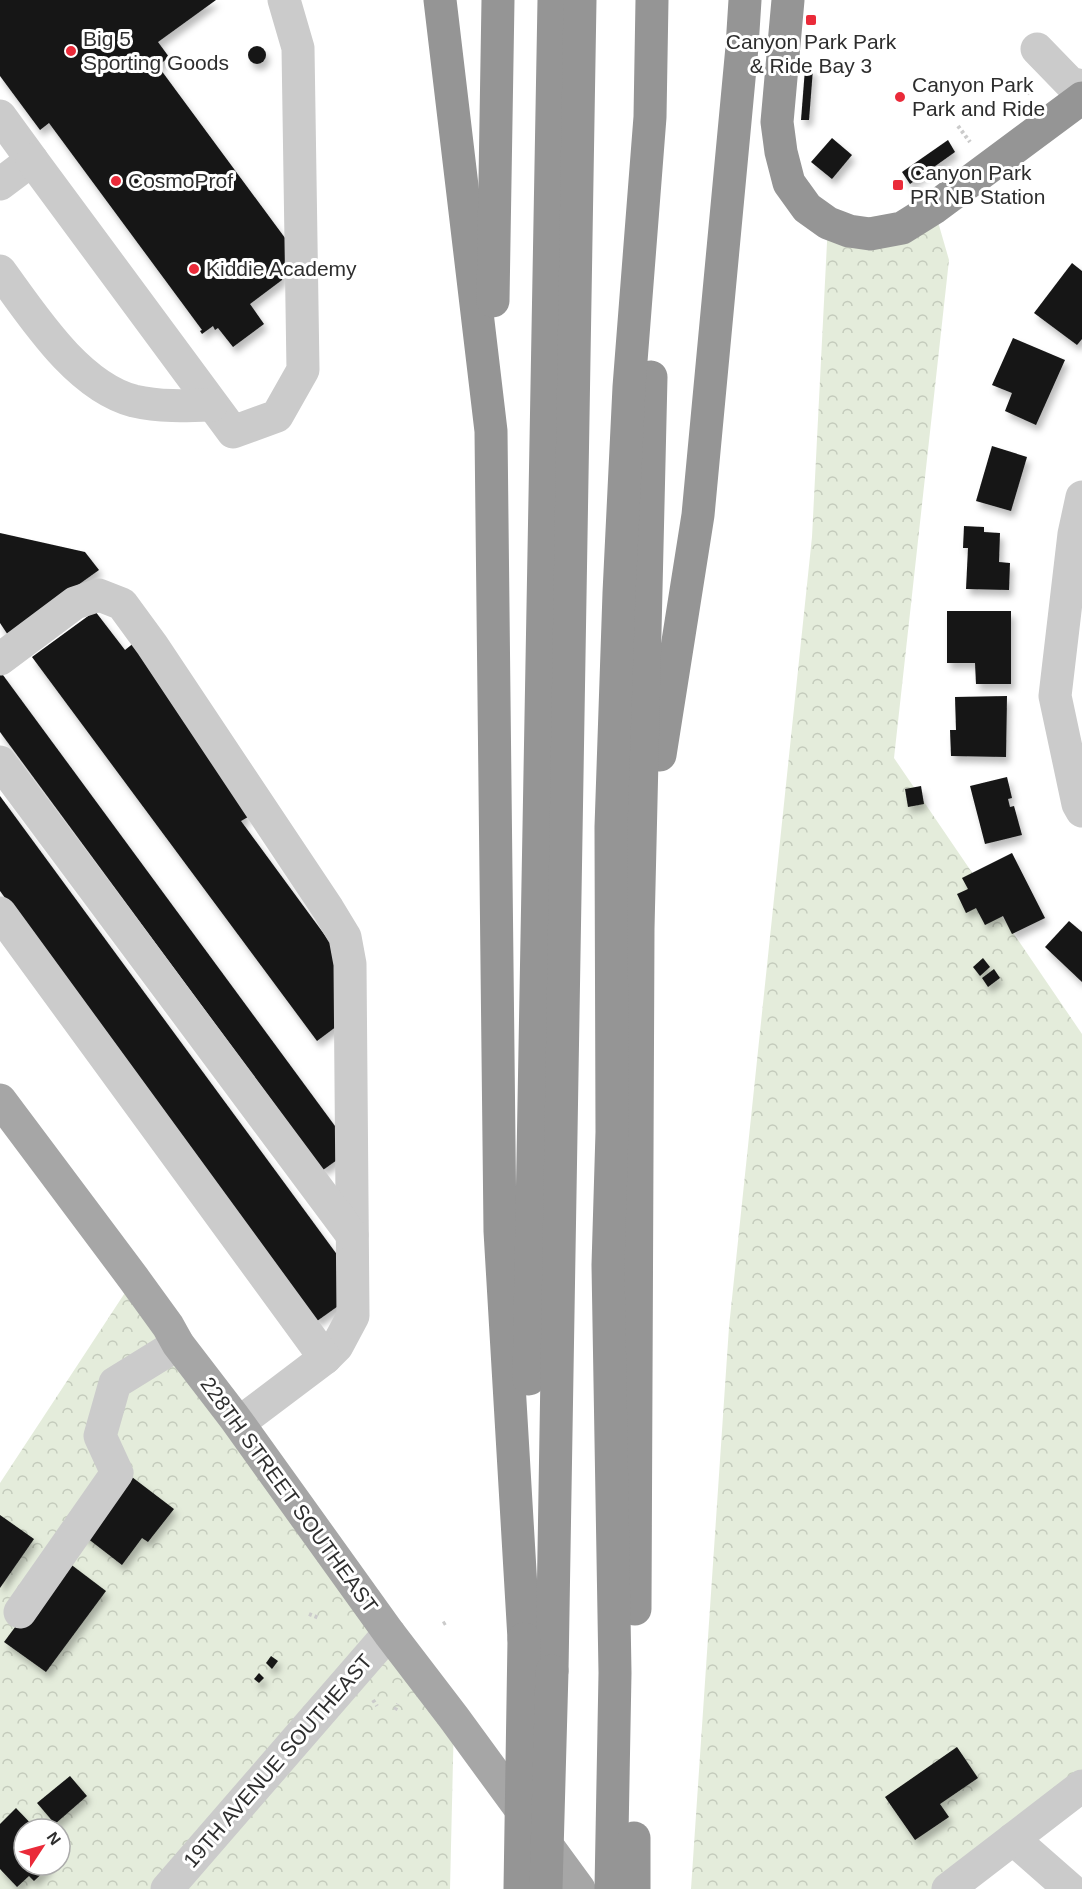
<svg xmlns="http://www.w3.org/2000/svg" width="1082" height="1889" viewBox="0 0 1082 1889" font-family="Arial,sans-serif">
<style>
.forest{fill:url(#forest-crowns);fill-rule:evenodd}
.building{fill:#151515;filter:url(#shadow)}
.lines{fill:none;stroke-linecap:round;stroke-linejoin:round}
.path{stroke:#cbcbcb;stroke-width:4;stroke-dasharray:3 3;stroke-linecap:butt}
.minor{stroke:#cbcbcb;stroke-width:33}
.major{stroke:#a6a6a6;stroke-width:33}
.highway{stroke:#959595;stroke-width:33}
.highway-bridge{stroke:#959595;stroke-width:33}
.poi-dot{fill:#ea2a39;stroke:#fff;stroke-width:2}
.labels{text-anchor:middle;stroke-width:6;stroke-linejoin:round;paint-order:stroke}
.poi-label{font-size:21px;fill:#2e2e2e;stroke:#fff;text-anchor:start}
.street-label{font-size:21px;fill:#2e2e2e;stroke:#fff}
</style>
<defs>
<pattern id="forest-crowns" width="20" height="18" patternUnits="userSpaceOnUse" patternTransform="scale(1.5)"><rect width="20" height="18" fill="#e4ecdb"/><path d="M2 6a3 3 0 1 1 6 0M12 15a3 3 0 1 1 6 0" fill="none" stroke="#c4cbbc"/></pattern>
<filter id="shadow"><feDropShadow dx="3.5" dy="6" stdDeviation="3" flood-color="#0004"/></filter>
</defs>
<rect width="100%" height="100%" fill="#fff"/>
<g class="forest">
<path d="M934,208l15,52 -55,498 188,276v752l-134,103h-257l38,-562 83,-790 16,-314z"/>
<path d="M134,1279l320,439 -4,171h-450v-406zM24,1829h36v36h-36z"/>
</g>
<g class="building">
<path d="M0,0h216l-58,42 11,15 -11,9 130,176 -6,38 -32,24 14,20 -31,23 -15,-19 -3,2 -2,-4 -11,8 -2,-3 2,-1 -153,-207 -9,7 -40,-54z"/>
<circle cx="257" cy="55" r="9"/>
<path d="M805,69h8l-4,51h-8z"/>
<path d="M832,138l20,17 -20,24 -21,-17z"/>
<path d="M948,140l7,12 -45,32 -8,-12z"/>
<path d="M1072,263l10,8v68l-5,6 -43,-32z"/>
<path d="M1013,338l52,22 -29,65 -31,-14 7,-18 -20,-8z"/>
<path d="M992,446l35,11 -16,54 -35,-10z"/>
<path d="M964,526l20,1v5l16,1 -1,29 11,1 -1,27 -43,-1 2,-41h-5z"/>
<path d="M0,533l85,19 14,18 -91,65 -8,-12z"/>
<path d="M95,611l30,39 10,-8 113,175 -7,4 94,128 2,77 -20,15 -285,-384z"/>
<path d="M947,611h64v73h-35l-1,-21h-28z"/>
<path d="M0,671l335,455 2,34 -14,10 -323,-438z"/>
<path d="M1007,696l-1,61 -55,-1 -1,-26h6l-1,-33z"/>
<path d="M1007,777l5,21 -4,1 2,8 4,-1 8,29 -37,9 -15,-58z"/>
<path d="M921,786l3,18 -16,3 -3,-18z"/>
<path d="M0,796l341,464v44l-24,17 -317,-430z"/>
<path d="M1012,853l33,65 -33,16 -9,-18 -18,9 -9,-17 -10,5 -9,-19 11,-5 -6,-11z"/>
<path d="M1069,921l13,11v50l-37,-35z"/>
<path d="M983,958l7,9 -10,9 -7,-9z"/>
<path d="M994,969l6,9 -12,9 -6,-9z"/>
<path d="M128,1474l46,35 -26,33 -6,-4 -20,27 -44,-34z"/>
<path d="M0,1515l34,24 -34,49z"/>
<path d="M65,1560l41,31 -60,81 -42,-30z"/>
<path d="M271,1656l7,5 -6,8 -6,-6z"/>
<path d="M259,1673l5,5 -5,5 -5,-4z"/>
<path d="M957,1747l21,31 -38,26 9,13 -34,23 -30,-43z"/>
<path d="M70,1776l17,20 -32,28 -18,-21z"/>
<path d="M16,1808l20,21h-12v36h27l-17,16 -5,-5 -12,11 -17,-18v-45z"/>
</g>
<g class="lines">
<g class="path">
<path d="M1021,82l10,14"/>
<path d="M958,126l12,16"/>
<path d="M309,1614l10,4"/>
<path d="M443,1624l5,-3"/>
<path d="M373,1700l4,6"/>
<path d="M395,1710l3,-6"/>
</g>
<g class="minor">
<path d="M1037,49l33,34 12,3"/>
<path d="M0,116l32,44 -32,24"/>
<path d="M32,160l201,272 44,-16 26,-46 -5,-322 -14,-48"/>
<path d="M0,271c33,45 77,115 134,130 26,6 51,5 78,4"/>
<path d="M1082,497l-8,37 -19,162 23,108 4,7"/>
<path d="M0,659l75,-56 24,-8 23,9 30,41 176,264 17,28 5,27 3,352 -16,30 -12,12"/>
<path d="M0,762l352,473"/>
<path d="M0,913l325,445 -86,65"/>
<path d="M20,1612l97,-139 -17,-37 15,-53 63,-39"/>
<path d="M1013,1839l57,50"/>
<path d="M167,1889l222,-256"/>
<path d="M948,1889l134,-103"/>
</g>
<path class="major" d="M0,1100l134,179 34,47 10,18 56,73 155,216 65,85 125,171"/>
<g class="highway">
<path d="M440,0l51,431 9,800 24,408"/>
<path d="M788,0l-11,122 4,30 8,31 18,25 21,15 21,8 21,3 32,-6 32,-20 148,-110"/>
<path d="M493,301l5,-301"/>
<path d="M660,755l38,-240 44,-468 3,-47"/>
<path d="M529,1379l25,-1379"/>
<path d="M635,1609l3,-680 13,-552"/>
<path d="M552,1671l28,-1671"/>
<path d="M611,1889l4,-216 -7,-408 4,-133 -1,-305 8,-234 10,-206 21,-270 2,-117"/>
<path d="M634,1889v-51"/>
</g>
<g class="highway-bridge">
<path d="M520,1889l4,-250"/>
<path d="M546,1889l6,-218"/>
</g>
</g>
<g class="poi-dot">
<rect x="805" y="14" width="12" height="12" rx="3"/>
<circle cx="71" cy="51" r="6"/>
<circle cx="900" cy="97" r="6"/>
<circle cx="116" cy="181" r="6"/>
<rect x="892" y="179" width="12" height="12" rx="3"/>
<circle cx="194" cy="269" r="6"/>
</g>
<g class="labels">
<g class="poi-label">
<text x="83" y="46">Big 5<tspan x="83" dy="24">Sporting Goods</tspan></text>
<text x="811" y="49" text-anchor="middle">Canyon Park Park<tspan x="811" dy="24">&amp; Ride Bay 3</tspan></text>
<text x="912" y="92">Canyon Park<tspan x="912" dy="24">Park and Ride</tspan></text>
<text x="910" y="180">Canyon Park<tspan x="910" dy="24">PR NB Station</tspan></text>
<text x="128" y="188">CosmoProf</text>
<text x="206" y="276">Kiddie Academy</text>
</g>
<g class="street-label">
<text transform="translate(289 1495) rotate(54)" y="7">228TH STREET SOUTHEAST</text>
<text transform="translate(278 1761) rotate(-49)" y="7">19TH AVENUE SOUTHEAST</text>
</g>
</g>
<g transform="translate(42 1847) rotate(54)"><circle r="28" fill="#ffffff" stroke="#ababab" stroke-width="1.5"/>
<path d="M0-4.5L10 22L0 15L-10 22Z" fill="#ea2a39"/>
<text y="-9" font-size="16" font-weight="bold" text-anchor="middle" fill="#2e2e2e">N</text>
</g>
</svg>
